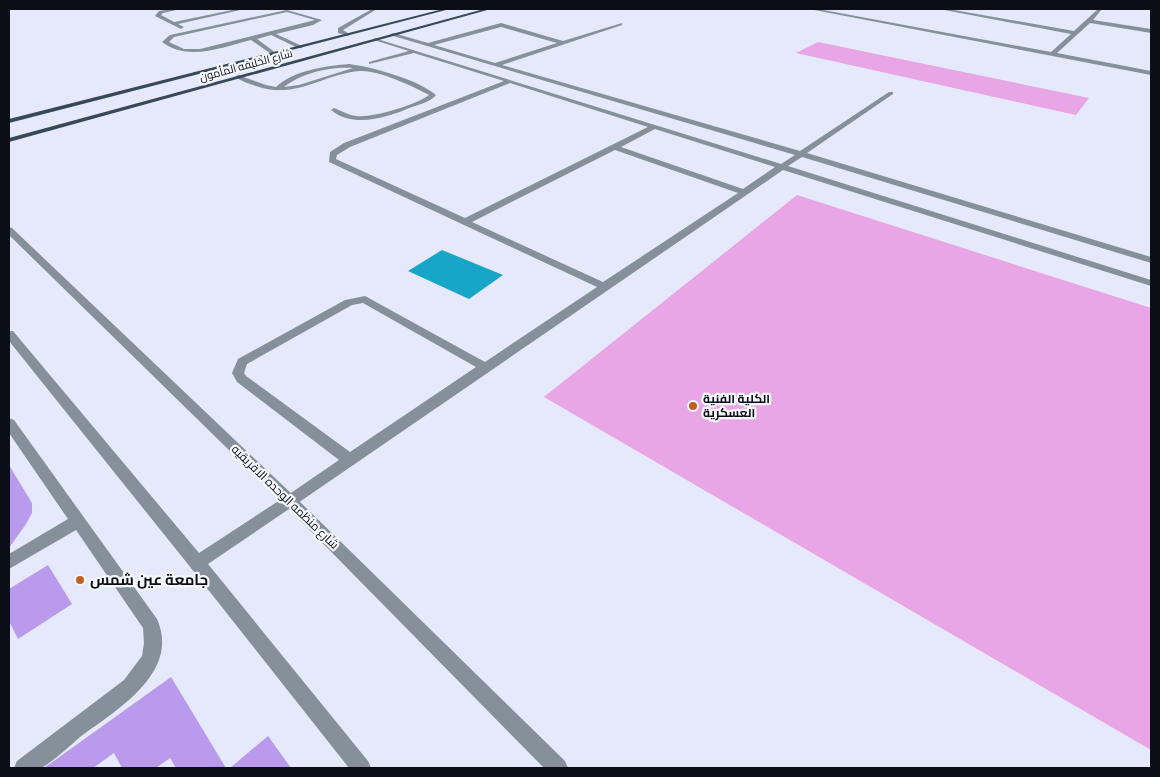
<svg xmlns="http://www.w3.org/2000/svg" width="1160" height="777" viewBox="0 0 1160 777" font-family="Manrope,Cairo,sans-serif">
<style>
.green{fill:#e9a6e6}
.water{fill:#17a5c8}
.building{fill:#ba9aec}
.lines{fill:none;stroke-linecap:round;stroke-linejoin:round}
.service{fill:#86909a;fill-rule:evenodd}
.tertiary{fill:#86909a;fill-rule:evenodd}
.primary{fill:#374859;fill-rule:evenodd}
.poi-dot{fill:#c15f22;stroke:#f5f7fd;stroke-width:2}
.labels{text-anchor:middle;stroke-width:4.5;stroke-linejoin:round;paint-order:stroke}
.far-street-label{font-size:11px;fill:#0c0e17;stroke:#f5f7fd}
.poi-label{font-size:12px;font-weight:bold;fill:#0c0e17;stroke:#f5f7fd;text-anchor:start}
.street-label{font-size:12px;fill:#0c0e17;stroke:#f5f7fd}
.near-poi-label{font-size:15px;font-weight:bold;fill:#0c0e17;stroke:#f5f7fd;text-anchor:start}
</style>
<rect width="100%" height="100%" fill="#e5e9fb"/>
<g class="green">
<path d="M818,42l271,56 -13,17 -280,-62z"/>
<path d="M797,195l354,113v442l-607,-353z"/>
</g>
<path class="water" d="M442,250l61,25 -34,24 -61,-28z"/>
<g class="building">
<path d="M9,465l23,38v10l-6,11 -17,24z"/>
<path d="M48,565l24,39 -54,35 -9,-18v-32z"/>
<path d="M171,677l55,91h-50l-6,-10 -14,10h-34l-8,-15 -21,15h-49z"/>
<path d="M268,736l23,32h-61z"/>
</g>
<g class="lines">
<g class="service">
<path d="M172,9h9l-18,4 -2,2 13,7 63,-13h8l-67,15 6,3 -3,2 -26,-13 4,-5z"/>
<path d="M372,9h5l-34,21 6,4v2l-11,-3v-5z"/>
<path d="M809,9h9l233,43 20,-18 -132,-25h9l126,22 24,-22h4l-9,11 58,9v4l-61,-10 -33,30 94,18v4z"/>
<path d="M287,10l35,10 -9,5 -37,9 26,12v2h-4l-27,-13 -14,4 19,14 -2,3 -23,-16c-29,7 -62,22 -89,2l8,-7zM287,12l28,8 -115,29h-16l-15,-7 5,-5z"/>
<path d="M501,23l62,18 59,-18v2l-120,40 298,86 89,-59h4v2l-86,59 344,104v6l-349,-106 -14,9 363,114v6l-368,-116 -488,335 -5,2 -5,-2 -2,-4 2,-4 54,-37 -102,-78 -5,-9 6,-14 107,-59 20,-4 120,66 112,-75 -268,-125 1,-10 14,-9 160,-62 -90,-28 -45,11v-2l40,-11 -35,-11v-2l407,126 14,-9 -405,-120 3,-2 35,10zM501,27l56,16 -62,20 -61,-18zM510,83l138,44 -183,91 -129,-59 1,-4 13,-8zM655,129l120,38 -32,22 -122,-42zM615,150l123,43 -135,89 -131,-60zM363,303l113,64 -126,85 -104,-76 -2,-3 3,-9 105,-59z"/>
<path d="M349,64c23,3 68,15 87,31 -6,7 -15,9 -24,12 -24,10 -58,22 -81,3l3,-2c8,3 14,7 22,8 17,2 60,-11 73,-21 -17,-9 -50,-25 -69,-24 -38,3 -63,29 -104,15 -7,-2 -15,-5 -21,-9l3,-2 28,10 10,2c18,-17 50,-21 73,-23zM353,68l-54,17 -15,2c17,-14 48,-21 69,-19z"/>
<path d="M9,418l5,2 143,199c24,54 -42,92 -77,118 -9,8 -30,27 -39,31 -7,2 -20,0 -27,0l3,-7 107,-81 18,-24 2,-13 -1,-15 -67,-98 -67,39v-15l59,-35 -59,-86z"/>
</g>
<path class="tertiary" d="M9,227l3,1 283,269 270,264 3,7h-24l-255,-259 -81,55 160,197 3,7h-22l-158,-200 -182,-227v-10h4l186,222 81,-53 -271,-265z"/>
<g class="primary">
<path d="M443,9h7l-441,114v-4z"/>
<path d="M484,9h7l-482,133v-4z"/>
</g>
</g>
<g class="poi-dot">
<circle cx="693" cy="406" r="5"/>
<circle cx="80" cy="580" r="5"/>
</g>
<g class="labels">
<g class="far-street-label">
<text transform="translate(246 65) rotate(-15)" y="4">شارع الخليفه المأمون</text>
</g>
<g class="poi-label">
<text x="703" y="403">الكلية الفنية<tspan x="703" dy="14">العسكرية</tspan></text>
</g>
<g class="street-label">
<text transform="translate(285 497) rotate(44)" y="4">شارع منظمه الوحده الافريقيه</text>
</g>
<g class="near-poi-label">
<text x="90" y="585">جامعة عين شمس</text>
</g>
</g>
<rect width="1160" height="777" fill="none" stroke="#0c0e17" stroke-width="20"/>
</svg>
